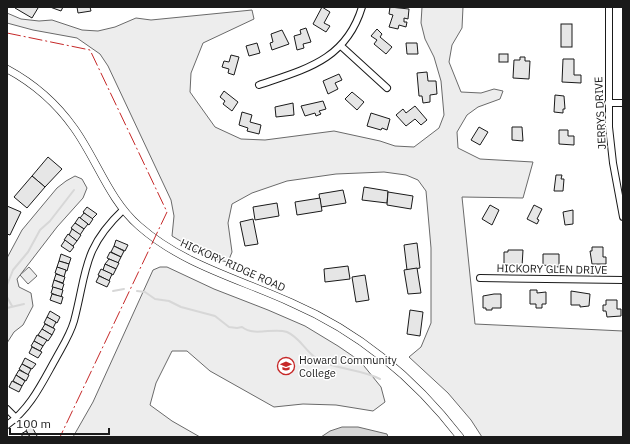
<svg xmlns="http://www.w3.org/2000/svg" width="630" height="444" viewBox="0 0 630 444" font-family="'IBM Plex Sans',sans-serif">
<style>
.built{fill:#ededed;stroke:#6a6a6a}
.water{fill:#d7d7d7;stroke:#6a6a6a}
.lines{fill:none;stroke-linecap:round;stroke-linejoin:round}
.stream{stroke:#d7d7d7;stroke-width:2}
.building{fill:#e6e6e6;stroke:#1a1a1a}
.minor-casing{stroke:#1a1a1a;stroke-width:8}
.tertiary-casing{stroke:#1a1a1a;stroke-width:8}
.minor{stroke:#fff;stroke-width:6}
.tertiary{stroke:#fff;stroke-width:7}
.power{stroke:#c62828;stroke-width:1;stroke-dasharray:14 3 2 3;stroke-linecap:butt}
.labels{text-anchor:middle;stroke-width:3;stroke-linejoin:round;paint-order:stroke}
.street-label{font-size:11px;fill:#1a1a1a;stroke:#fff}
.poi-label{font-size:11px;fill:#1a1a1a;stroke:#fff;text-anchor:start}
</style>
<rect width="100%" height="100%" fill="#fff"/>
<g class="built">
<path d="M422,7h41l-1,21 -10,17 -3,17 12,30 20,1 13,-4 9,2 -3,8 -22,8 -11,8 -10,17 1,16 22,11 53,3 -10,36 -61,-1 13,127 148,7v106h-141l-11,-17 -23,-27 -39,-36 12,-10 10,-24v-75l-5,-57 -8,-11 -12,-5 -22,-3 -48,2 -49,7 -35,12 -20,11 -4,19 4,29 -4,10 -19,-4 -37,-22 2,-20 -3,-16 -63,-134 -8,-12 -23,-16 -44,-8 -26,-7v-10l14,6 18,2 13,-1 30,10 16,1 17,-4 21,-9 15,2 101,-10 2,9 -51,24 -12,30 -1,19 25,35 26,12 24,1 69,-9 46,10 15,5 19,1 25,-19 5,-13 -3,-34 -7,-24 -9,-18 -4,-16z"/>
<path d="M75,176l7,3 5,9 -4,10 -26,29 -40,52 2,8 12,6 2,13 -10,19 -9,7 -7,11v-85l15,-28 35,-42 9,-7z"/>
<path d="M29,267l8,9 -9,8 -8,-9z"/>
<path d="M160,267h7l47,22 54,21 37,16 33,20 22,15 21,26 4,15 -12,9 -37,-6 -33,-1 -29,3 -64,-36 -23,-20h-15l-16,32 -6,22 22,16 28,16h-127l20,-35 60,-132z"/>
</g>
<path class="water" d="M342,427h16l29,7 1,3h-67l9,-6z"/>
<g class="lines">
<g class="stream">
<path d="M7,285l6,-15 15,-18 12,-22 10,-9 24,-31"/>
<path d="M113,291l11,-2"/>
<path d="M137,291l8,1 10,7 14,2 12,6 34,9 14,11 8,1 5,-1c13,10 31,0 45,5 14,6 19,21 32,28 19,10 41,9 61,19"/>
<path d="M7,297l5,9"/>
<path d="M7,308l17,-4"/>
</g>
</g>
<g class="building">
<path d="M16,7h20l2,1 -6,10 -17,-10z"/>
<path d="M50,7h13l-2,4z"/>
<path d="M77,7h13l1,4 -13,2z"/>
<path d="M322,7l8,5 -6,11 6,3 -4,6 -13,-8z"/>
<path d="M390,7l19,2 -1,10 -4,-1v4h3l-1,5 -7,-2 -1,4 -9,-2 4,-12 -4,-1z"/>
<rect x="561" y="24" width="11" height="23"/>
<path d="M306,28l5,14 -8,2 1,4 -7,2 -3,-14 7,-2 -1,-4z"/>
<path d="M377,29l5,5 -2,3 12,10 -6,7 -12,-10 3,-4 -6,-4z"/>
<path d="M282,30l7,14 -17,6 -2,-7 3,-1 -2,-8z"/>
<path d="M257,43l3,10 -11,3 -3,-10z"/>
<path d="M406,43h11l1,11h-11z"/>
<rect x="499" y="54" width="9" height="8"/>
<path d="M231,55l8,2 -5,18 -6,-2 1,-4 -7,-2 2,-6 5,1z"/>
<path d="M520,57h5v4h5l-1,18 -16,-1 1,-18h6z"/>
<path d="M563,59h11v16h7v8l-19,-1z"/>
<path d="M427,72l1,9h8l1,13 -7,1v7l-7,1 -1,-7h-3l-2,-23z"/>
<path d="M339,74l3,6 -7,3 3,6 -10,5 -5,-13z"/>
<path d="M224,91l14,11 -6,9 -9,-7 2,-3 -5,-4z"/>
<path d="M352,92l12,10 -7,8 -12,-11z"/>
<path d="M555,95l9,1 1,13h-2v4l-9,-1z"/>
<path d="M323,101l3,8 -7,2 2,3 -5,2 -1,-3 -10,3 -4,-10z"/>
<path d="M293,103l1,12 -18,2 -1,-10z"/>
<path d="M415,106l12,14 -6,5 -6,-6 -9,7 -10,-11 7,-6 3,4z"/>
<path d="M242,112l10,3 -2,7 11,3 -2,9 -12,-3 1,-3 -9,-3z"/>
<path d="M371,113l19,6 -3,11 -5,-2 -1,2 -14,-4z"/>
<path d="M479,127l9,5 -8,13 -9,-5z"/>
<path d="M512,127h10l1,14 -11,-1z"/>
<path d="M559,130h9v6h6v9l-15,-1z"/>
<path d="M48,157l14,12 -17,18 -13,-11z"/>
<path d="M556,175h6l-1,4h3l-1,12h-9z"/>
<path d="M32,176l13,11 -18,21 -13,-11z"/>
<path d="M364,187l24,4 -1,12 -25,-3z"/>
<path d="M343,190l3,13 -25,4 -2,-13z"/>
<path d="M388,192l25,4 -2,13 -24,-4z"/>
<path d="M320,198l2,13 -25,4 -2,-13z"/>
<path d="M277,203l2,13 -24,4 -2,-13z"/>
<path d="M490,205l9,5 -7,15 -10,-6z"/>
<path d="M534,205l8,4 -5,10 2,1 -2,4 -10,-5z"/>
<path d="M7,206l14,6 -11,23 -3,-1z"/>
<path d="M87,207l10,7 -5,5 -9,-7z"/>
<path d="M573,210v14l-8,1 -2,-13z"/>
<path d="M84,213l9,6 -4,6 -9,-7z"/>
<path d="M79,217l9,7 -4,5 -9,-6z"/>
<path d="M253,219l5,25 -13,2 -5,-24z"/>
<path d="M75,223l9,6 -4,6 -9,-7z"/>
<path d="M72,229l9,6 -4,6 -8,-6z"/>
<path d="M68,234l9,7 -4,5 -9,-6z"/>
<path d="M65,240l9,7 -4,5 -9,-6z"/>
<path d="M116,240l12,5 -3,6 -11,-5z"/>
<path d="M417,243l3,25 -13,2 -3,-25z"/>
<path d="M114,246l10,5 -3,6 -10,-5z"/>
<path d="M592,247h11v10h3v7h-14l-2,-13h2z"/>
<path d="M508,250h15l-1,17 -18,-3v-12h4z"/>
<path d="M110,252l11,5 -3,6 -11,-5z"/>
<path d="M61,254l10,4 -2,6 -10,-3z"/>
<path d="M543,254h16v13l-16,-2z"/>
<path d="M109,259l10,4 -3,6 -11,-5z"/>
<path d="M59,261l10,3 -2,7 -10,-4z"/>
<path d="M105,264l11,5 -3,6 -10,-5z"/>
<path d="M348,266l2,13 -25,3 -1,-13z"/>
<path d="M57,267l9,3 -2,7 -9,-4z"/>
<path d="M417,268l4,25 -13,1 -4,-24z"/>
<path d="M101,269l11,5 -3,7 -11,-6z"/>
<path d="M56,274l9,3 -2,6 -9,-3z"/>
<path d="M365,275l4,25 -13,2 -4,-25z"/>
<path d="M99,276l11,5 -3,6 -11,-5z"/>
<path d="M54,280l10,4 -2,6 -10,-3z"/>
<path d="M53,287l10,3 -2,7 -10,-4z"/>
<path d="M530,290h7v3l9,-1v12h-4v4h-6v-4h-6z"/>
<path d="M571,291l19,3 -1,12 -9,1v-2h-9z"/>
<path d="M52,294l11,3 -2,7 -11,-4z"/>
<path d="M494,294h7v14h-9v2h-6v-2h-3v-12z"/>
<path d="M606,300h11v9h4v7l-14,1 -1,-6h-3v-6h3z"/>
<path d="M410,310l13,2 -3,24 -13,-2z"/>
<path d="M50,311l10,6 -3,6 -10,-6z"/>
<path d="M47,317l9,5 -3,6 -9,-5z"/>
<path d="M45,324l10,5 -3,6 -10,-6z"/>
<path d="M42,329l10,6 -4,6 -10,-6z"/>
<path d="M37,335l10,5 -4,6 -9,-5z"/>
<path d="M34,341l9,5 -3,5 -9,-5z"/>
<path d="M32,347l10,5 -4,6 -9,-5z"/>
<path d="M25,358l11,6 -4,5 -10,-5z"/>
<path d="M22,364l9,5 -3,6 -9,-6z"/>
<path d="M19,370l10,5 -3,6 -10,-6z"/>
<path d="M16,375l9,6 -3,5 -9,-5z"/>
<path d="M12,381l10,5 -3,6 -10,-5z"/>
<path d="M31,425l6,11 -1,1h-6l-4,-7z"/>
<path d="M26,431l4,6h-7l-2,-3z"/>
</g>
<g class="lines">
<g class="minor-casing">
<g id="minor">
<path d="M609,7v120l4,36 10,54"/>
<path d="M341,46l46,42"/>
<path d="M259,85c47,-16 87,-25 103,-78"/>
<path d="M608,103h15"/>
<path d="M480,278l143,2"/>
<path d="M7,409l9,9"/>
<path d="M7,425c23,-16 35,-42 48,-65 7,-13 15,-25 19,-39 13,-49 8,-72 49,-111"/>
</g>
</g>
<g class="tertiary-casing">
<path id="tertiary" d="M7,69c26,14 50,35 67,59 23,32 35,72 65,98 44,39 101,53 153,77 67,29 124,77 168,134"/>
</g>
<use href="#minor" class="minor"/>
<use href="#tertiary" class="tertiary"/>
<path class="power" d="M7,33l83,17 77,162 -107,225"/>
</g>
<defs>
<g id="university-ring" transform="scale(0.9)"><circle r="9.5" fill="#fff" stroke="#c62828" stroke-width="1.5"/><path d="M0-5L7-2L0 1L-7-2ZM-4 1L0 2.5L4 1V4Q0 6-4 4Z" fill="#c62828"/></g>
</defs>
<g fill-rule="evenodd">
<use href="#university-ring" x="286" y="366"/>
</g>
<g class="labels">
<g class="street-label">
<text transform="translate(600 113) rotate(-93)" y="4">JERRYS DRIVE</text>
<text transform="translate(233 265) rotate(24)" y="4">HICKORY RIDGE ROAD</text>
<text transform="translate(552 269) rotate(1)" y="4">HICKORY GLEN DRIVE</text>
</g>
<g class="poi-label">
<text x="299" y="364">Howard Community<tspan x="299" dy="13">College</tspan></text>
</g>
</g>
<rect width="630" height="444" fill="none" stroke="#1a1a1a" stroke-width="16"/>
<path d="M10 428v6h99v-6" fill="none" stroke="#1a1a1a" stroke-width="2"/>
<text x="16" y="428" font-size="12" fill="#1a1a1a" stroke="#ffffff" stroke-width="3" paint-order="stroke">100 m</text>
</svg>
